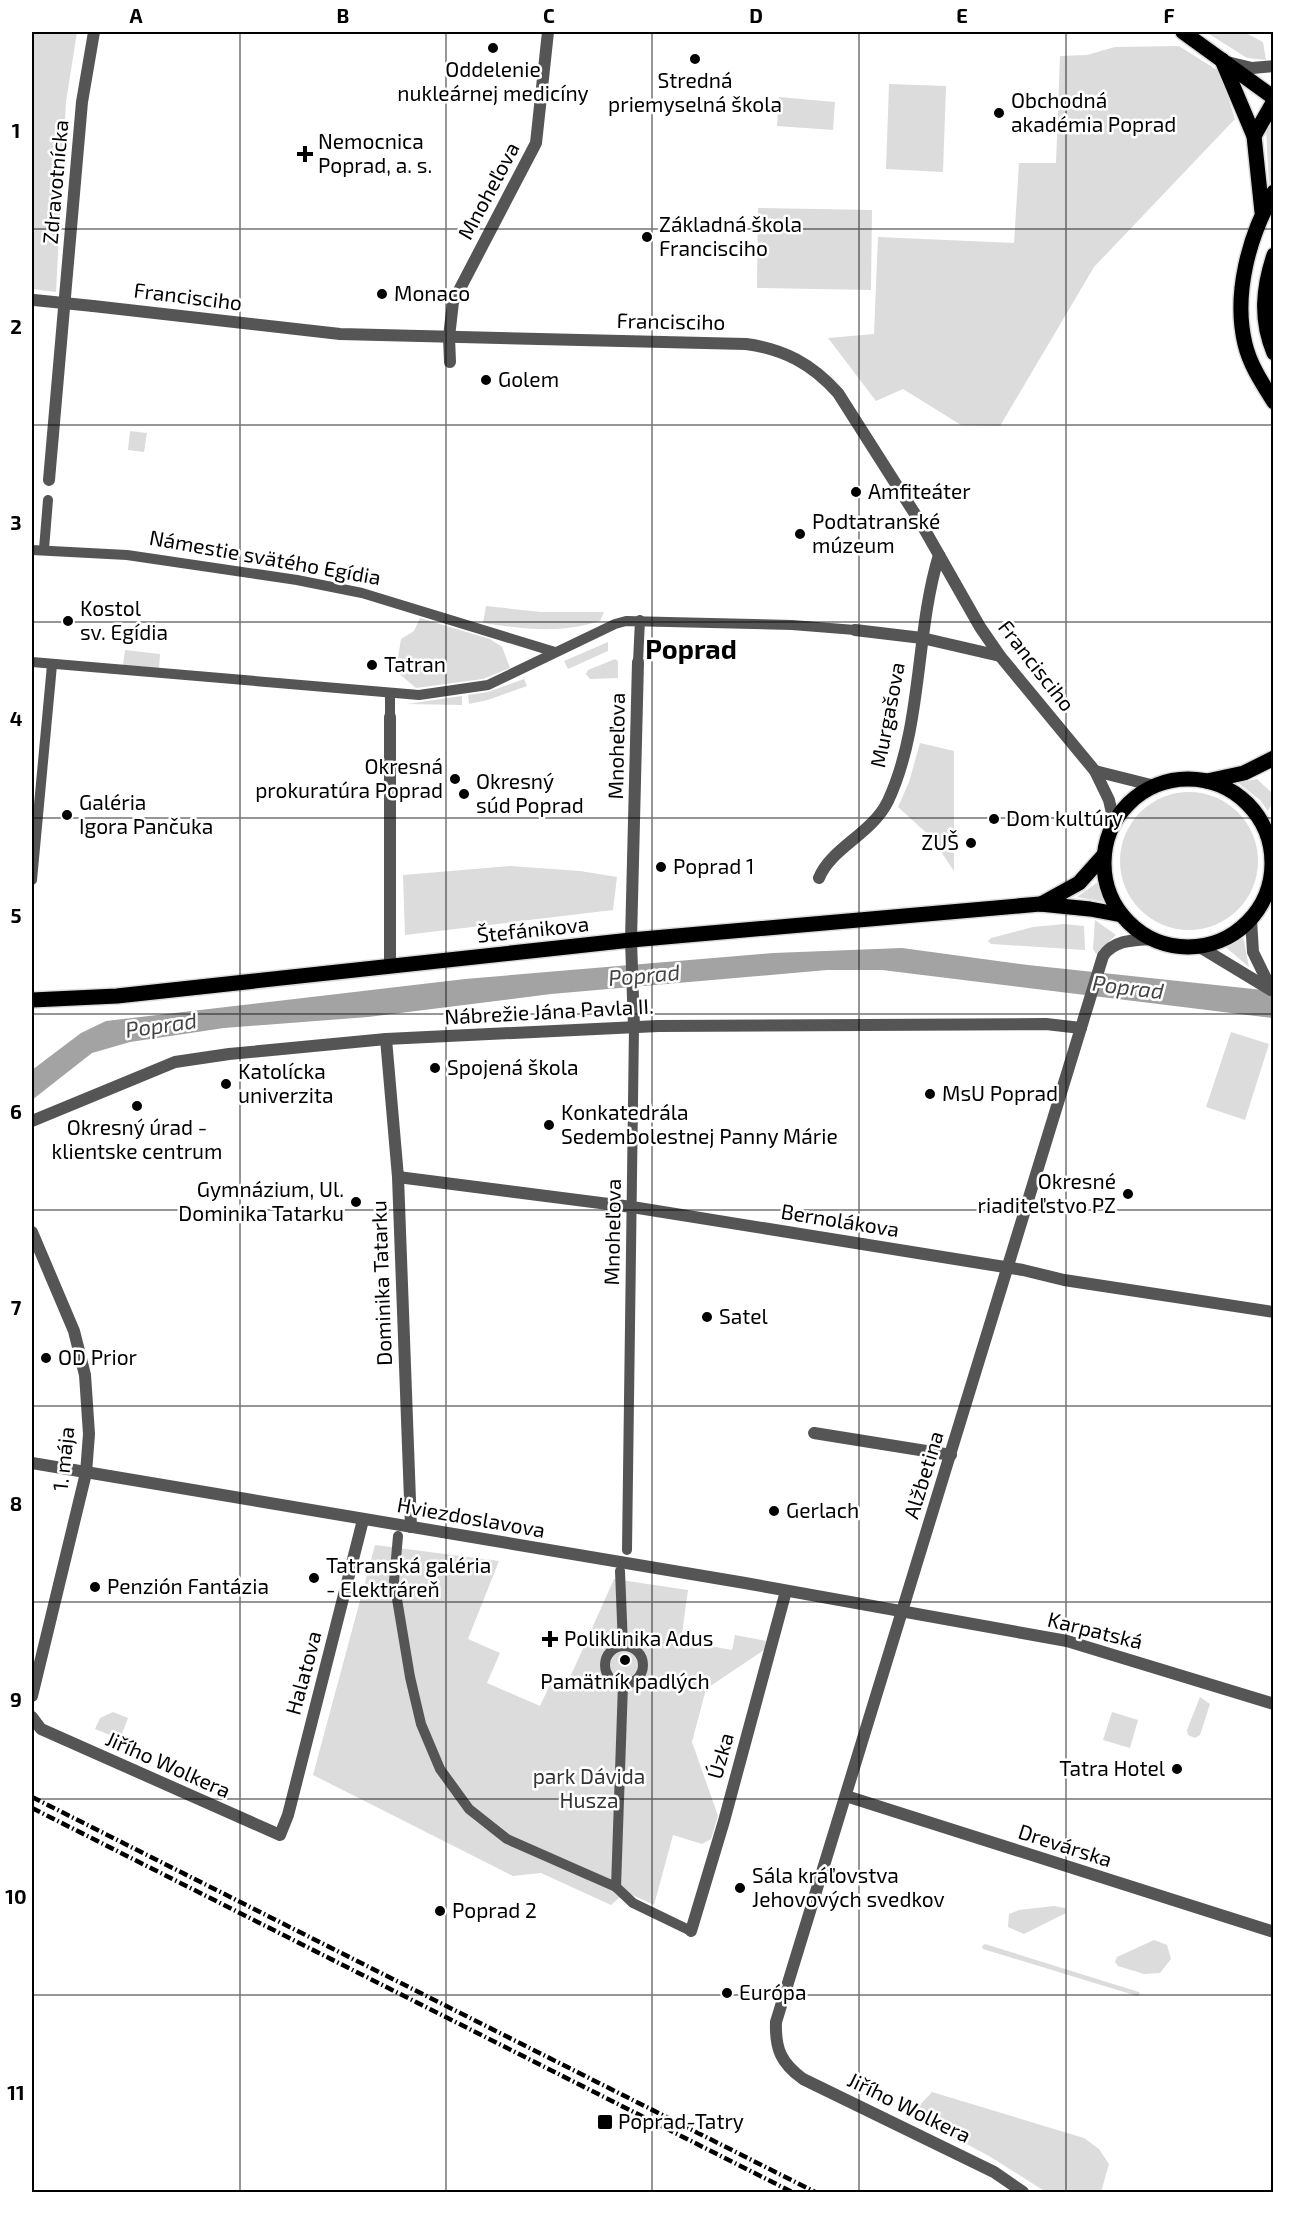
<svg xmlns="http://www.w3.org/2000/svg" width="1305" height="2224" viewBox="0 0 1305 2224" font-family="'Exo 2',sans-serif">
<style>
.green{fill:#dcdcdc}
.water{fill:#a3a3a3}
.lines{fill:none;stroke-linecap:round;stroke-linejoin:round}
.primary-casing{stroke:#dbdbdb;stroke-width:18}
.pedestrian{stroke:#555;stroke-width:10}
.minor{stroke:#555;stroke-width:12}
.tertiary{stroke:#555;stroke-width:12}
.primary{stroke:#000;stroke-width:15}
.rail{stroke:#000;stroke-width:4.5;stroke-dasharray:9 3 1.5 3;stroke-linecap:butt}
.minor-bridge{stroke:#555;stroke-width:12}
.grid{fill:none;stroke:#000;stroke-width:1.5;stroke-opacity:0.55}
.poi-dot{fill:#000;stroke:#fff;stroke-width:2}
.labels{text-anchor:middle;stroke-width:5;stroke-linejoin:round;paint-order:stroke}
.poi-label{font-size:21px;fill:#000;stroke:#fff;text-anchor:start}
.street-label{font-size:21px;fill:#000;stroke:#fff}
.park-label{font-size:21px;fill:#333;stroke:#fff}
.water-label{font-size:22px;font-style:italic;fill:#444;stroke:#fff}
.district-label{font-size:27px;font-weight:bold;fill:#000;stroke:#fff}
.neatline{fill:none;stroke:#000;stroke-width:2}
.grid-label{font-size:20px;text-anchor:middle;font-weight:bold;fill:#000}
</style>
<rect width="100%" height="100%" fill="#fff"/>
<g class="green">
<path d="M32,32h45l-11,70 -10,190 -24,-3z"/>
<path d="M1206,32h38l19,10 3,18 -19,-2z"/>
<path d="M1179,46l41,26 15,47 -141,148 -94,159 -39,-1 -58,-36 -27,12 -48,-63 46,-4 4,-97 136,6 5,-80h37l4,-107 27,-1 28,-8z"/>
<path d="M889,84l57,2 -3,86 -57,-3z"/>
<path d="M779,97l56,5 -2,28 -56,-4z"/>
<path d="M1273,122v56l-4,8 -3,-57z"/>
<path d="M758,208l114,2 -1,80 -114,-2z"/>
<path d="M130,431l17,2 -3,19 -16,-2z"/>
<path d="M486,606l55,6h63l-4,9c-40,13 -76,8 -117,2z"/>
<path d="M420,618l70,21 12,8 8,21 -27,11 -67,9 -20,-17 5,-32 13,-8z"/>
<path d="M608,642v9l-40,18 -4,-8z"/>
<path d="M125,650l35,4 -1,15 -36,-4z"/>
<path d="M615,659l3,2v17l-28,1 -4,-5 2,-4z"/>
<path d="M524,679l3,7 -39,14 -19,4 -1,-9 20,-3z"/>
<path d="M462,696v9l-55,-1z"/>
<path d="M920,743l34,8v120l-23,-34 -33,-30 11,-25z"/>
<path d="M1257,779l16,15v7l-5,10 -8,-11 -22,-17z"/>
<circle cx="1189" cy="861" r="69"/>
<path d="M510,866l70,5 37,6 -4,33 -208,25 -2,-60z"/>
<path d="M1098,882l6,20 -27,-5z"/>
<path d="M1095,920l21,15 -20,19 -3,-5z"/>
<path d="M1064,924l20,2 1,24 -94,-6 -3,-3 3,-3 42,-11z"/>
<path d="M1243,936l6,31 -26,-22z"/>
<path d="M1231,1032l38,12 -24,76 -39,-13z"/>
<path d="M375,1545l124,16 -31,78 32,14 -13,30 53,23 14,-30 14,6 46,-103 74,11 -7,51 51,9 3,-15 31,6 -2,9 -58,39 -14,53 26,74 -7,23 -9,5 -29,-9 -19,70 -28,-13 -15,13 -70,-32 -28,3 -200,-101z"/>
<path d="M1200,1697l10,7 -10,31 -5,3 -7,-3 -1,-5z"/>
<path d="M113,1712l15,6 -8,21 -25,-10 5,-11z"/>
<path d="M1112,1712l26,8 -8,28 -27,-8z"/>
<path d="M1054,1906l11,2 1,5 -42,21 -16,-7 1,-13 10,-4z"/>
<path d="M1154,1940l13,5 4,14 -11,14 -16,1 -26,-8 -3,-4 2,-5z"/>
<path d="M985,1944l154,48 1,2 -3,2 -154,-47 -1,-3z"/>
<path d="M932,2092l152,46 15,11 10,15 -8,28h-55l-57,-36 -73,-39 3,-11z"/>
</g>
<path class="water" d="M902,948l126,17 245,26v27l-391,-48h-55l-276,24 -183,23 -144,11 -94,14 -38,11 -60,47v-30l49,-37 25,-12 359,-42 308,-26z"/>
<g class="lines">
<g class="primary-casing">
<g id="primary">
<path d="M1183,32l91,66"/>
<path d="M1222,60l32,76 8,76"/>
<path d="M1254,136l20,-35"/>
<path d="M1274,192c-25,44 -41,102 -29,152 5,21 17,39 29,58"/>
<path d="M1274,255c-11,33 -14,65 0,98"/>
<circle cx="1188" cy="863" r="84"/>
<path d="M1207,781l37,-8 30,-15"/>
<path d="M1041,904l38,-21 25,-28"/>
<path d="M32,1000l85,-4 514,-56 409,-36 50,5 32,6"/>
</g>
</g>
<g class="pedestrian">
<path d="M44,549l4,-49"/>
<path d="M32,550l95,5 170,25 65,13 193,59"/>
<path d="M32,662l387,33 69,-10 127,-61 11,-3 166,4 63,5"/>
<path d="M638,662l2,-42"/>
<path d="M390,695v22"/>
<path d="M32,880l20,-215"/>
<path d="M398,1536l-4,45 16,96 11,47 19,45 29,40 38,30 109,48 17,16 58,28"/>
<path d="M627,1550l7,-523"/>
<path d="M620,1571l3,75"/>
<circle cx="624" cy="1665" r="19"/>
<path d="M616,1887l7,-203"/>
</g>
<g class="minor">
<path d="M1227,62l25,6 22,-2"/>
<path d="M93,306l247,28 406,10c38,5 66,20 92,49l84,132 58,102 20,29 95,115 14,29 5,22"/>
<path d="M450,362l-1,-25 4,-35 83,-159 12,-111"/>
<path d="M49,480l33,-378 12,-70"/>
<path d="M855,630l67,8 78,18"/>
<path d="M1095,771l60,15"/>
<path d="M1271,847l3,2"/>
<path d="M819,878c12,-30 53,-44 69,-77 35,-75 27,-168 51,-246"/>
<path d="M1266,895l8,-3"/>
<path d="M390,966v-249"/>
<path d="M634,1027l-3,-87 7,-278"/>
<path d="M386,1039l12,138 13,350"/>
<path d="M32,1121l143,-59 54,-8 157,-15 272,-13 388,-2 35,4"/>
<path d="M398,1177l234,30 391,63 41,10 210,32"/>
<path d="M32,1232l42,99 11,44 4,59 -3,39 -54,223"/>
<path d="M814,1433l137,22"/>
<path d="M32,1463l713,120 322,58 207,63"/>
<path d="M32,1717l9,12 239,106 8,-20 75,-295"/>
<path d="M846,1796l428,136"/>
<path d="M691,1931l33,-110 62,-230"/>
<path d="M1023,2192l-29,-20 -191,-93c-22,-16 -28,-30 -27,-57l327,-1066c11,-16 30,-16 48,-17"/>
</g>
<g class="tertiary">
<path d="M1251,920l2,32 18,37"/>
<path d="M1200,947l71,43"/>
</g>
<use href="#primary" class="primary"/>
<g class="rail">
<path d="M32,1797l783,395"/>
<path d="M32,1808l760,384"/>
</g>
<path class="minor-bridge" d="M34,300l59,6"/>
</g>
<path class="grid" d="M240,32v2160M446,32v2160M652,32v2160M859,32v2160M1066,32v2160M32,229h1242M32,425h1242M32,622h1242M32,818h1242M32,1014h1242M32,1210h1242M32,1406h1242M32,1602h1242M32,1799h1242M32,1995h1242"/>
<g class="poi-dot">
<circle cx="493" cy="48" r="6"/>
<circle cx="695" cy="59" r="6"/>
<circle cx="999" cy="113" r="6"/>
<path d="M302 145h6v6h6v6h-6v6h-6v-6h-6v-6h6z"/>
<circle cx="647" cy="237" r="6"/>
<circle cx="382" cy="294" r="6"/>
<circle cx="486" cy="380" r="6"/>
<circle cx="856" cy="492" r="6"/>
<circle cx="800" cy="534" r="6"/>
<circle cx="68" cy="621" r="6"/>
<circle cx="372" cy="665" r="6"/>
<circle cx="455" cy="779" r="6"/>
<circle cx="464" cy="794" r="6"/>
<circle cx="67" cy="815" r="6"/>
<circle cx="994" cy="819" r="6"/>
<circle cx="971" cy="843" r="6"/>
<circle cx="661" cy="867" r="6"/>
<circle cx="435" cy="1068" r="6"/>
<circle cx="226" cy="1084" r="6"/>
<circle cx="930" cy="1094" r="6"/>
<circle cx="137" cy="1106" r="6"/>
<circle cx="549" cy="1125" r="6"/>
<circle cx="1128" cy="1194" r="6"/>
<circle cx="356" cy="1202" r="6"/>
<circle cx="707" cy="1317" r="6"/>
<circle cx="46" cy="1358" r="6"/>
<circle cx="774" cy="1511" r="6"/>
<circle cx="314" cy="1578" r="6"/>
<circle cx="95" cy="1587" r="6"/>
<path d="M547 1630h6v6h6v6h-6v6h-6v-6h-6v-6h6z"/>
<circle cx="625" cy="1660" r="6"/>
<circle cx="1177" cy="1769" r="6"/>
<circle cx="740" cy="1888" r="6"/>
<circle cx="440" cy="1911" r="6"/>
<circle cx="727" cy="1993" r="6"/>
<rect x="597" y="2114" width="16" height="16" rx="3"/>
</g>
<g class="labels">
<g class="poi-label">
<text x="493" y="77" text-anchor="middle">Oddelenie<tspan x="493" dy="24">nukleárnej medicíny</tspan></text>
<text x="695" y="88" text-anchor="middle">Stredná<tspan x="695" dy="24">priemyselná škola</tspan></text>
<text x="1011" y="108">Obchodná<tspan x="1011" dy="24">akadémia Poprad</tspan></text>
<text x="318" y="149">Nemocnica<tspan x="318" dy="24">Poprad, a. s.</tspan></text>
<text x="659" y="232">Základná škola<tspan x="659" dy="24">Francisciho</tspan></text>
<text x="394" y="301">Monaco</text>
<text x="498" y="387">Golem</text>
<text x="868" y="499">Amfiteáter</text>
<text x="812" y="529">Podtatranské<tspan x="812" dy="24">múzeum</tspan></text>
<text x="80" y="616">Kostol<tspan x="80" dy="24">sv. Egídia</tspan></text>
<text x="384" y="672">Tatran</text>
<text x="443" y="774" text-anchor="end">Okresná<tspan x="443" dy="24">prokuratúra Poprad</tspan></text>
<text x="476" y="789">Okresný<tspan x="476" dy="24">súd Poprad</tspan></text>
<text x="79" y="810">Galéria<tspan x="79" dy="24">Igora Pančuka</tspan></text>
<text x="1006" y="826">Dom kultúry</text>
<text x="959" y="850" text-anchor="end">ZUŠ</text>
<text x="673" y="874">Poprad 1</text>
<text x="447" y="1075">Spojená škola</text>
<text x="238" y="1079">Katolícka<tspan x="238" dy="24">univerzita</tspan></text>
<text x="942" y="1101">MsU Poprad</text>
<text x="561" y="1120">Konkatedrála<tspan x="561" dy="24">Sedembolestnej Panny Márie</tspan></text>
<text x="137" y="1135" text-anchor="middle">Okresný úrad -<tspan x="137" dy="24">klientske centrum</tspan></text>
<text x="1116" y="1189" text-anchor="end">Okresné<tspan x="1116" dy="24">riaditeľstvo PZ</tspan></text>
<text x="344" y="1197" text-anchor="end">Gymnázium, Ul.<tspan x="344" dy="24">Dominika Tatarku</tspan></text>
<text x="719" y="1324">Satel</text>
<text x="58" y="1365">OD Prior</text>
<text x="786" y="1518">Gerlach</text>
<text x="326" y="1573">Tatranská galéria<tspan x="326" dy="24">- Elektráreň</tspan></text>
<text x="107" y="1594">Penzión Fantázia</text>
<text x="564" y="1646">Poliklinika Adus</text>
<text x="625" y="1689" text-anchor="middle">Pamätník padlých</text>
<text x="1165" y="1776" text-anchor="end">Tatra Hotel</text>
<text x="752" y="1883">Sála kráľovstva<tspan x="752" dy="24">Jehovových svedkov</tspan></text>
<text x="452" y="1918">Poprad 2</text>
<text x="739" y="2000">Európa</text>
<text x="618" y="2129">Poprad-Tatry</text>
</g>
<g class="street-label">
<text transform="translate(56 182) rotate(-85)" y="7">Zdravotnícka</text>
<text transform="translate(489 191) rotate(-62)" y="7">Mnoheľova</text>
<text transform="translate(188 297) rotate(7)" y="7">Francisciho</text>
<text transform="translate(671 322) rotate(1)" y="7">Francisciho</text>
<text transform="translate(265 558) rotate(10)" y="7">Námestie svätého Egídia</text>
<text transform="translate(1036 666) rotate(52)" y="7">Francisciho</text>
<text transform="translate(888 715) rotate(-79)" y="7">Murgašova</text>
<text transform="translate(617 746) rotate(-89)" y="7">Mnoheľova</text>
<text transform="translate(533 930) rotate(-6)" y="7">Štefánikova</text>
<text transform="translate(549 1012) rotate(-3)" y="7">Nábrežie Jána Pavla II.</text>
<text transform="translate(840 1221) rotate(9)" y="7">Bernolákova</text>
<text transform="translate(613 1232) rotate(-89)" y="7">Mnoheľova</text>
<text transform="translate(382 1283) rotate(-92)" y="7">Dominika Tatarku</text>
<text transform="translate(64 1459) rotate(-84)" y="7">1. mája</text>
<text transform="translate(924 1475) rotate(-73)" y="7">Alžbetina</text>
<text transform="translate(471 1518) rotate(10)" y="7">Hviezdoslavova</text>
<text transform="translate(1095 1631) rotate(14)" y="7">Karpatská</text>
<text transform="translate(304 1673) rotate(-75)" y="7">Halatova</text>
<text transform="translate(721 1756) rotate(-74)" y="7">Úzka</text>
<text transform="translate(168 1765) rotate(24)" y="7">Jiřího Wolkera</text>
<text transform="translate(1065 1846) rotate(18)" y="7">Drevárska</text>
<text transform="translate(909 2108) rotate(26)" y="7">Jiřího Wolkera</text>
</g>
<g class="park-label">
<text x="589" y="1784">park Dávida<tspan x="589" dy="24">Husza</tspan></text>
</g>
<g class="water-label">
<text transform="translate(644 975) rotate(-5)" y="8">Poprad</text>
<text transform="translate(1128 987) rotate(7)" y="8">Poprad</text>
<text transform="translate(161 1025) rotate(-8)" y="8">Poprad</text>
</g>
<g class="district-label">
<text x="691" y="659">Poprad</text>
</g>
</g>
<rect width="1305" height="2224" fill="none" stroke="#ffffff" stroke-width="66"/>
<rect x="33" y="33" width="1239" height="2158" class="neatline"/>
<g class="grid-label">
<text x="136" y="23">A</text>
<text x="343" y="23">B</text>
<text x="549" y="23">C</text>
<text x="756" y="23">D</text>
<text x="962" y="23">E</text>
<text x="1169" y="23">F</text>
<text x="16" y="138">1</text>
<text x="16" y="334">2</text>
<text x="16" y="530">3</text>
<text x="16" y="726">4</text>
<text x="16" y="923">5</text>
<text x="16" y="1119">6</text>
<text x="16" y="1315">7</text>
<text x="16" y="1511">8</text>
<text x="16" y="1707">9</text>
<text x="16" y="1904">10</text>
<text x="16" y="2100">11</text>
</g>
</svg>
